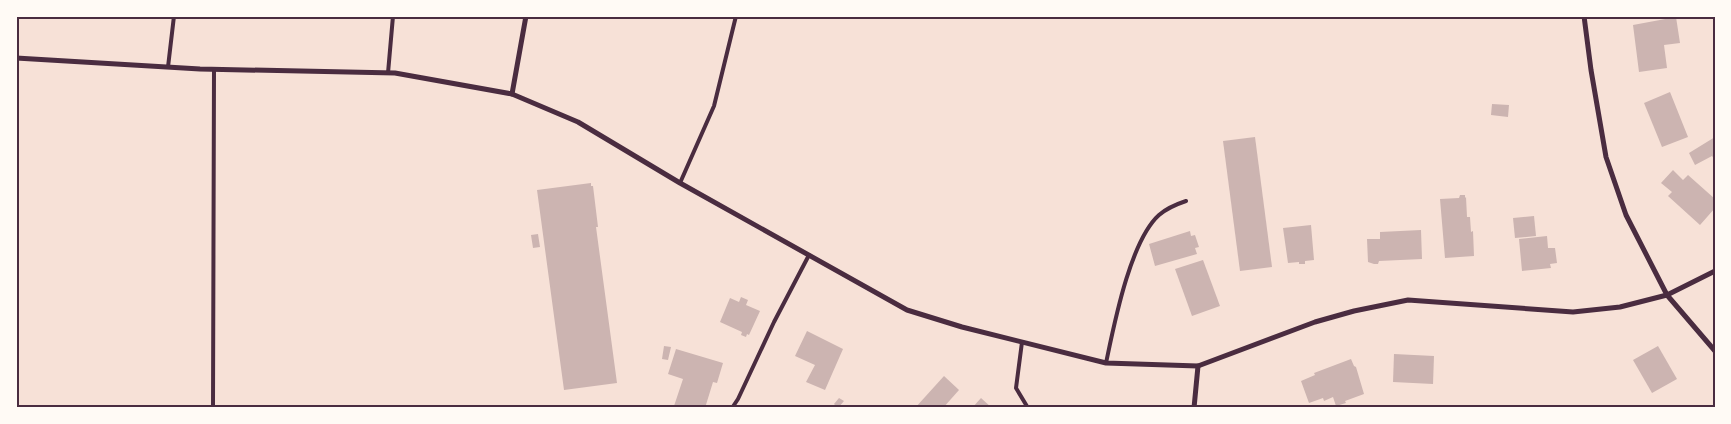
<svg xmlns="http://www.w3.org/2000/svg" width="1731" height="424" viewBox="0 0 1731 424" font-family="Cabin,sans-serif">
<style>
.building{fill:#ccb4b1}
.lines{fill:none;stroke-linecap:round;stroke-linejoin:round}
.service{stroke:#4a2c40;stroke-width:4}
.minor{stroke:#4a2c40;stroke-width:5}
.neatline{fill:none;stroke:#4a2c40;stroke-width:2}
</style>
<rect width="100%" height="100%" fill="#f7e1d7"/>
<g class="building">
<path d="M1676,17l4,26 -16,2 3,23 -28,4 -6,-47z"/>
<path d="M1670,92l18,45 -26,10 -18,-44z"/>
<path d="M1492,104l17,1 -1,12 -17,-2z"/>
<path d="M1255,137l17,130 -32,4 -17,-130z"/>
<path d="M1715,137v23l-3,-4 -17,9 -6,-12z"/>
<path d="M1673,170l10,10 5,-5 27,24v9l-15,17 -32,-29 4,-4 -11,-9z"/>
<path d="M591,183v3h2l5,41h-2l21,156 -53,7 -27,-200z"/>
<path d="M1460,195h5v3l1,-1 1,20h3l1,15 2,-1 1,25 -29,2 -5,-59 19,-1z"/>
<path d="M1534,216l2,20 -21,2 -2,-20z"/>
<path d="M1311,225l3,35 -9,1v3h-6v-2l-11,1 -5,-35z"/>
<path d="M1421,230l1,29 -43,2 -1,3h-4l-6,-2 -1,-23h13v-7z"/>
<path d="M1190,231l1,5 4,-1 4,12 -4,1 2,6 -42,12 -6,-22z"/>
<path d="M538,234l2,13 -7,1 -2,-13z"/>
<path d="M1547,236l1,12h7l2,15 -7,1 1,4 -29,3 -3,-32z"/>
<path d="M1203,260l17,46 -28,10 -17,-47z"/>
<path d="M741,297l7,3 -2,5 14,6 -11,24 -2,-1 -1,3 -5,-2 1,-3 -22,-10 10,-24 9,4z"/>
<path d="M807,331l36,18 -18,41 -19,-8 9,-17 -20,-9z"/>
<path d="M664,346l7,1 -3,13 -6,-1z"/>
<path d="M1658,346l19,33 -25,14 -19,-33z"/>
<path d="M676,349l47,14 -6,20 -4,-1 -8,26h-25l-6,-2 9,-27 -15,-5z"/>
<path d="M1394,354l40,2 -1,28 -40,-2z"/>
<path d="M1351,359l3,7 2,1 8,27 -19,7 1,2 -10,3 -3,-9 -9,4 -1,-3 -14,5 -8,-22 14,-6 -1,-2z"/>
<path d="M944,376l15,14 -16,18h-28z"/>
<path d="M839,398l5,3 -6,7 -4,-4z"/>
<path d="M981,398l11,10h-20z"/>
</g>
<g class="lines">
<g class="service">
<path d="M168,67l6,-51"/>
<path d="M388,73l5,-57"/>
<path d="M680,183l34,-77 22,-90"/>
<path d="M1022,342l-6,46 12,20"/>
<path d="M1106,363c8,-38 24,-122 53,-148 8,-7 18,-11 27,-14"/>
<path d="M213,408l1,-339"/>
<path d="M732,408l6,-9 36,-77 35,-67"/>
</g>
<g class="minor">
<path d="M1584,16l7,54 15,87 20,58 41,80 48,56"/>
<path d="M16,58l184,11 195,4 117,21 66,28 102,61 227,127 55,17 144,36 92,3 117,-44 39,-11 54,-11 165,12 47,-5 47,-12 48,-24"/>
<path d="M512,94l14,-78"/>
<path d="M1194,408l4,-42"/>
</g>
</g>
<rect width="1731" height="424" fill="none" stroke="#fffaf5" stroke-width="35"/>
<rect x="18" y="18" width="1696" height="388" class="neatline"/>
</svg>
